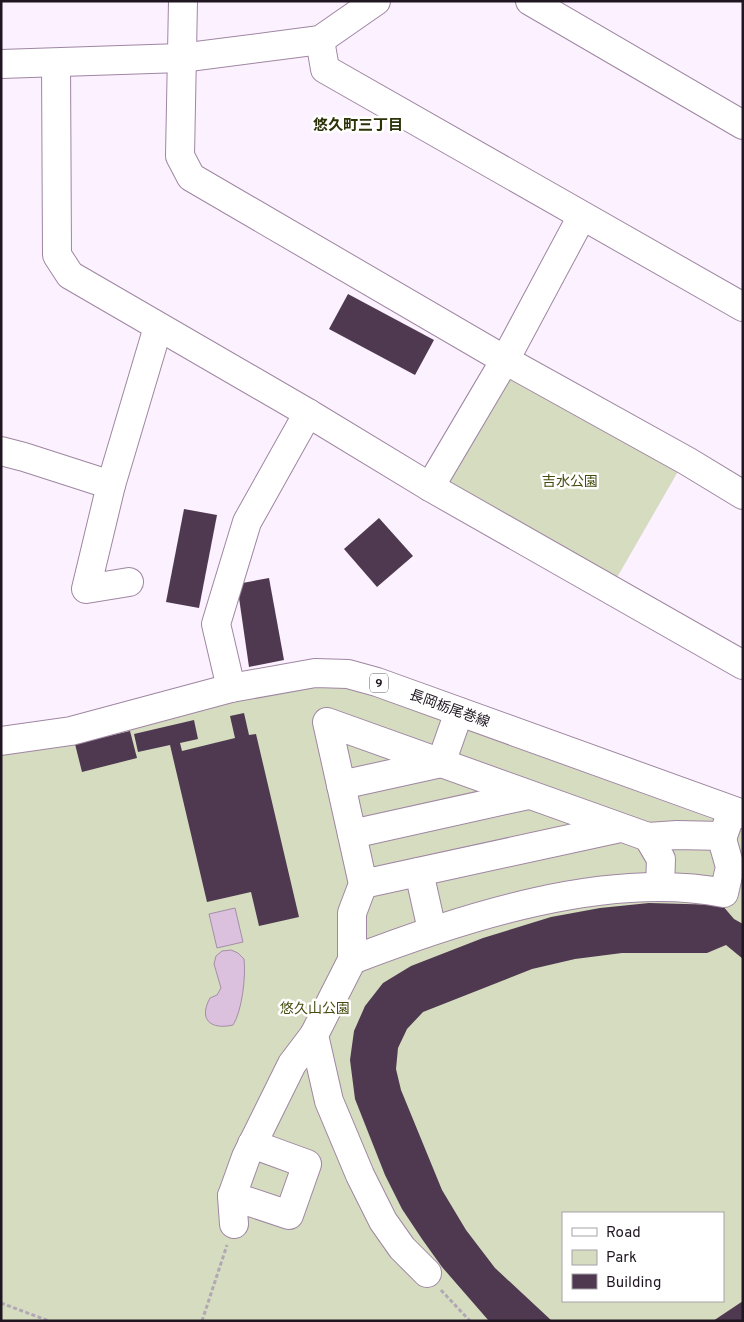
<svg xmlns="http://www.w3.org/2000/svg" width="744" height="1322" viewBox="0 0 744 1322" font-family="Overpass,'Noto Sans JP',sans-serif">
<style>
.green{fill:#d6dcc0;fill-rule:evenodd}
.water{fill:#dcc1df;stroke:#a38ea6}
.building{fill:#4e3951}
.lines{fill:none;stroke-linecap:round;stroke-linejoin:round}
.minor-casing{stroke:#9f86a2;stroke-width:30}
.major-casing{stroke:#9f86a2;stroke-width:30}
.path{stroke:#b2a7b4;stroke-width:3;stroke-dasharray:4 2.5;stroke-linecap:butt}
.minor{stroke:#fff;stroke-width:28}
.major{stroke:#fff;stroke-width:28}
.labels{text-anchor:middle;stroke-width:5;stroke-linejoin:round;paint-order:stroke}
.shield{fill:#fff;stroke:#625c64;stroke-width:1}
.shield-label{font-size:12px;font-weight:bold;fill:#1f1621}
.park-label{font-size:14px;fill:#464c10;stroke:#fff}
.street-label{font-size:14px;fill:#1f1621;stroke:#fff}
.neighbourhood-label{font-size:15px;font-weight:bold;fill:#2c3108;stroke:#fff}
</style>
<rect width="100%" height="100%" fill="#fcf1fe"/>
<g class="green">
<path d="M508,371l172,97 -65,113 -172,-97z"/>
<path d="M313,684l41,5 389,141v491h-742v-570l271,-61zM563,1213h160v88h-160z"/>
</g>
<g class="water">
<path d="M235,908l8,34 -26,6 -8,-34z"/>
<path d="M231,950l7,3 6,6c2,18 -2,52 -11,66 -22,5 -35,-5 -23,-27l7,-3 4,-7 -7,-24 2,-8 6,-5z"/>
</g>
<g class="building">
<path d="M348,294l86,46 -19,35 -86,-46z"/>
<path d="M184,509l33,6 -18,93 -33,-6z"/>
<path d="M379,518l34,38 -36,31 -33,-38z"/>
<path d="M269,578l15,82 -35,7 -12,-83z"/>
<path d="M244,713l5,22 7,-1 43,183 -40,9 -8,-34 -44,10 -37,-157 -32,7 -4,-18 60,-14 4,19 -18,4 2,8 53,-13 -5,-22z"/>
<path d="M130,731l7,27 -55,14 -7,-28z"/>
<path d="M649,903l73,2 12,14 9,5v35l-17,-14 -19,8h-85l-47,6 -43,10 -109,43 -16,17 -9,19 -2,21 5,21 41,100 24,40 29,38 57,53h-63l-47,-54 -20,-28 -20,-30 -17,-34 -30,-76 -5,-39 4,-29 11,-25 18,-23 28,-17 72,-28 68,-21 49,-9z"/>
<path d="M743,1301v20h-30z"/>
</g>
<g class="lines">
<g class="minor-casing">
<g id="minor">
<path d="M183,1l-3,155 11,21 314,183 182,101 56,34"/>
<path d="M530,1l213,124"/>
<path d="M320,40l5,29 418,238"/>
<path d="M56,63l1,192 13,20 238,138 122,74 313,178"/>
<path d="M1,64l180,-6 139,-18 56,-39"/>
<path d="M1,451l23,6 87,28 47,-158"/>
<path d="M111,485l-25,104 43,-7"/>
<path d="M430,487l75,-127 77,-144"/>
<path d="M231,688l-15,-64 31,-102 61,-109"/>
<path d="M341,785l100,-22 18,-51"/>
<path d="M620,828l-257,56 -36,-162 321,115 29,-2 46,1"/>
<path d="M352,834l176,-39"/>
<path d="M648,837l13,22 -1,28"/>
<path d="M419,872l13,58"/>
<path d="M352,960v-47l11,-29"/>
<path d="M232,1196l57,19 18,-51 -55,-20"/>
<path d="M234,1224l-2,-28 14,-39 46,-93 22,-29"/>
<path d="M427,1273l-25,-25 -19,-27 -23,-46 -31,-74 -15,-66 38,-75c109,-42 255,-90 372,-67l6,-26 -8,-28 7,-20"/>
</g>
</g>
<g class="major-casing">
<path id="major" d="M1,741l70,-10 160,-43 84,-15 33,1 29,8 366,132"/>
</g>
<g class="path">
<path d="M441,1290l29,31"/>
<path d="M1,1303l48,18"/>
<path d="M202,1321l25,-76"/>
</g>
<use href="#minor" class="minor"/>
<use href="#major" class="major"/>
</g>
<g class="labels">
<rect class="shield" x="370" y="673.5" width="18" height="19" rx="4"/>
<g class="shield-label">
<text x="379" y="687">9</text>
</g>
<g class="park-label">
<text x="570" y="486">吉水公園</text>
<text x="315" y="1013">悠久山公園</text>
</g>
<g class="street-label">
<text transform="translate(450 708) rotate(20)" y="5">長岡栃尾巻線</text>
</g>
<g class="neighbourhood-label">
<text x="358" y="130">悠久町三丁目</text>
</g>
</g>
<rect width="744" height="1322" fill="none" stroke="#1f1621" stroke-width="5"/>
<rect x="562" y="1212" width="162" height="90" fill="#ffffff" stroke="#a5a2a6"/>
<rect x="572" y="1228" width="25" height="8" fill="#ffffff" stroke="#a5a2a6"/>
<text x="606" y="1237" font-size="15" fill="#1f1621">Road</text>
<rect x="572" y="1250" width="25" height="15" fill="#d6dcc0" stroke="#a5a2a6"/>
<text x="606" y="1262" font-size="15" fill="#1f1621">Park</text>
<rect x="572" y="1274" width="25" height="15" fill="#4e3951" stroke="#a5a2a6"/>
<text x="606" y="1287" font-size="15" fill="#1f1621">Building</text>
</svg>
